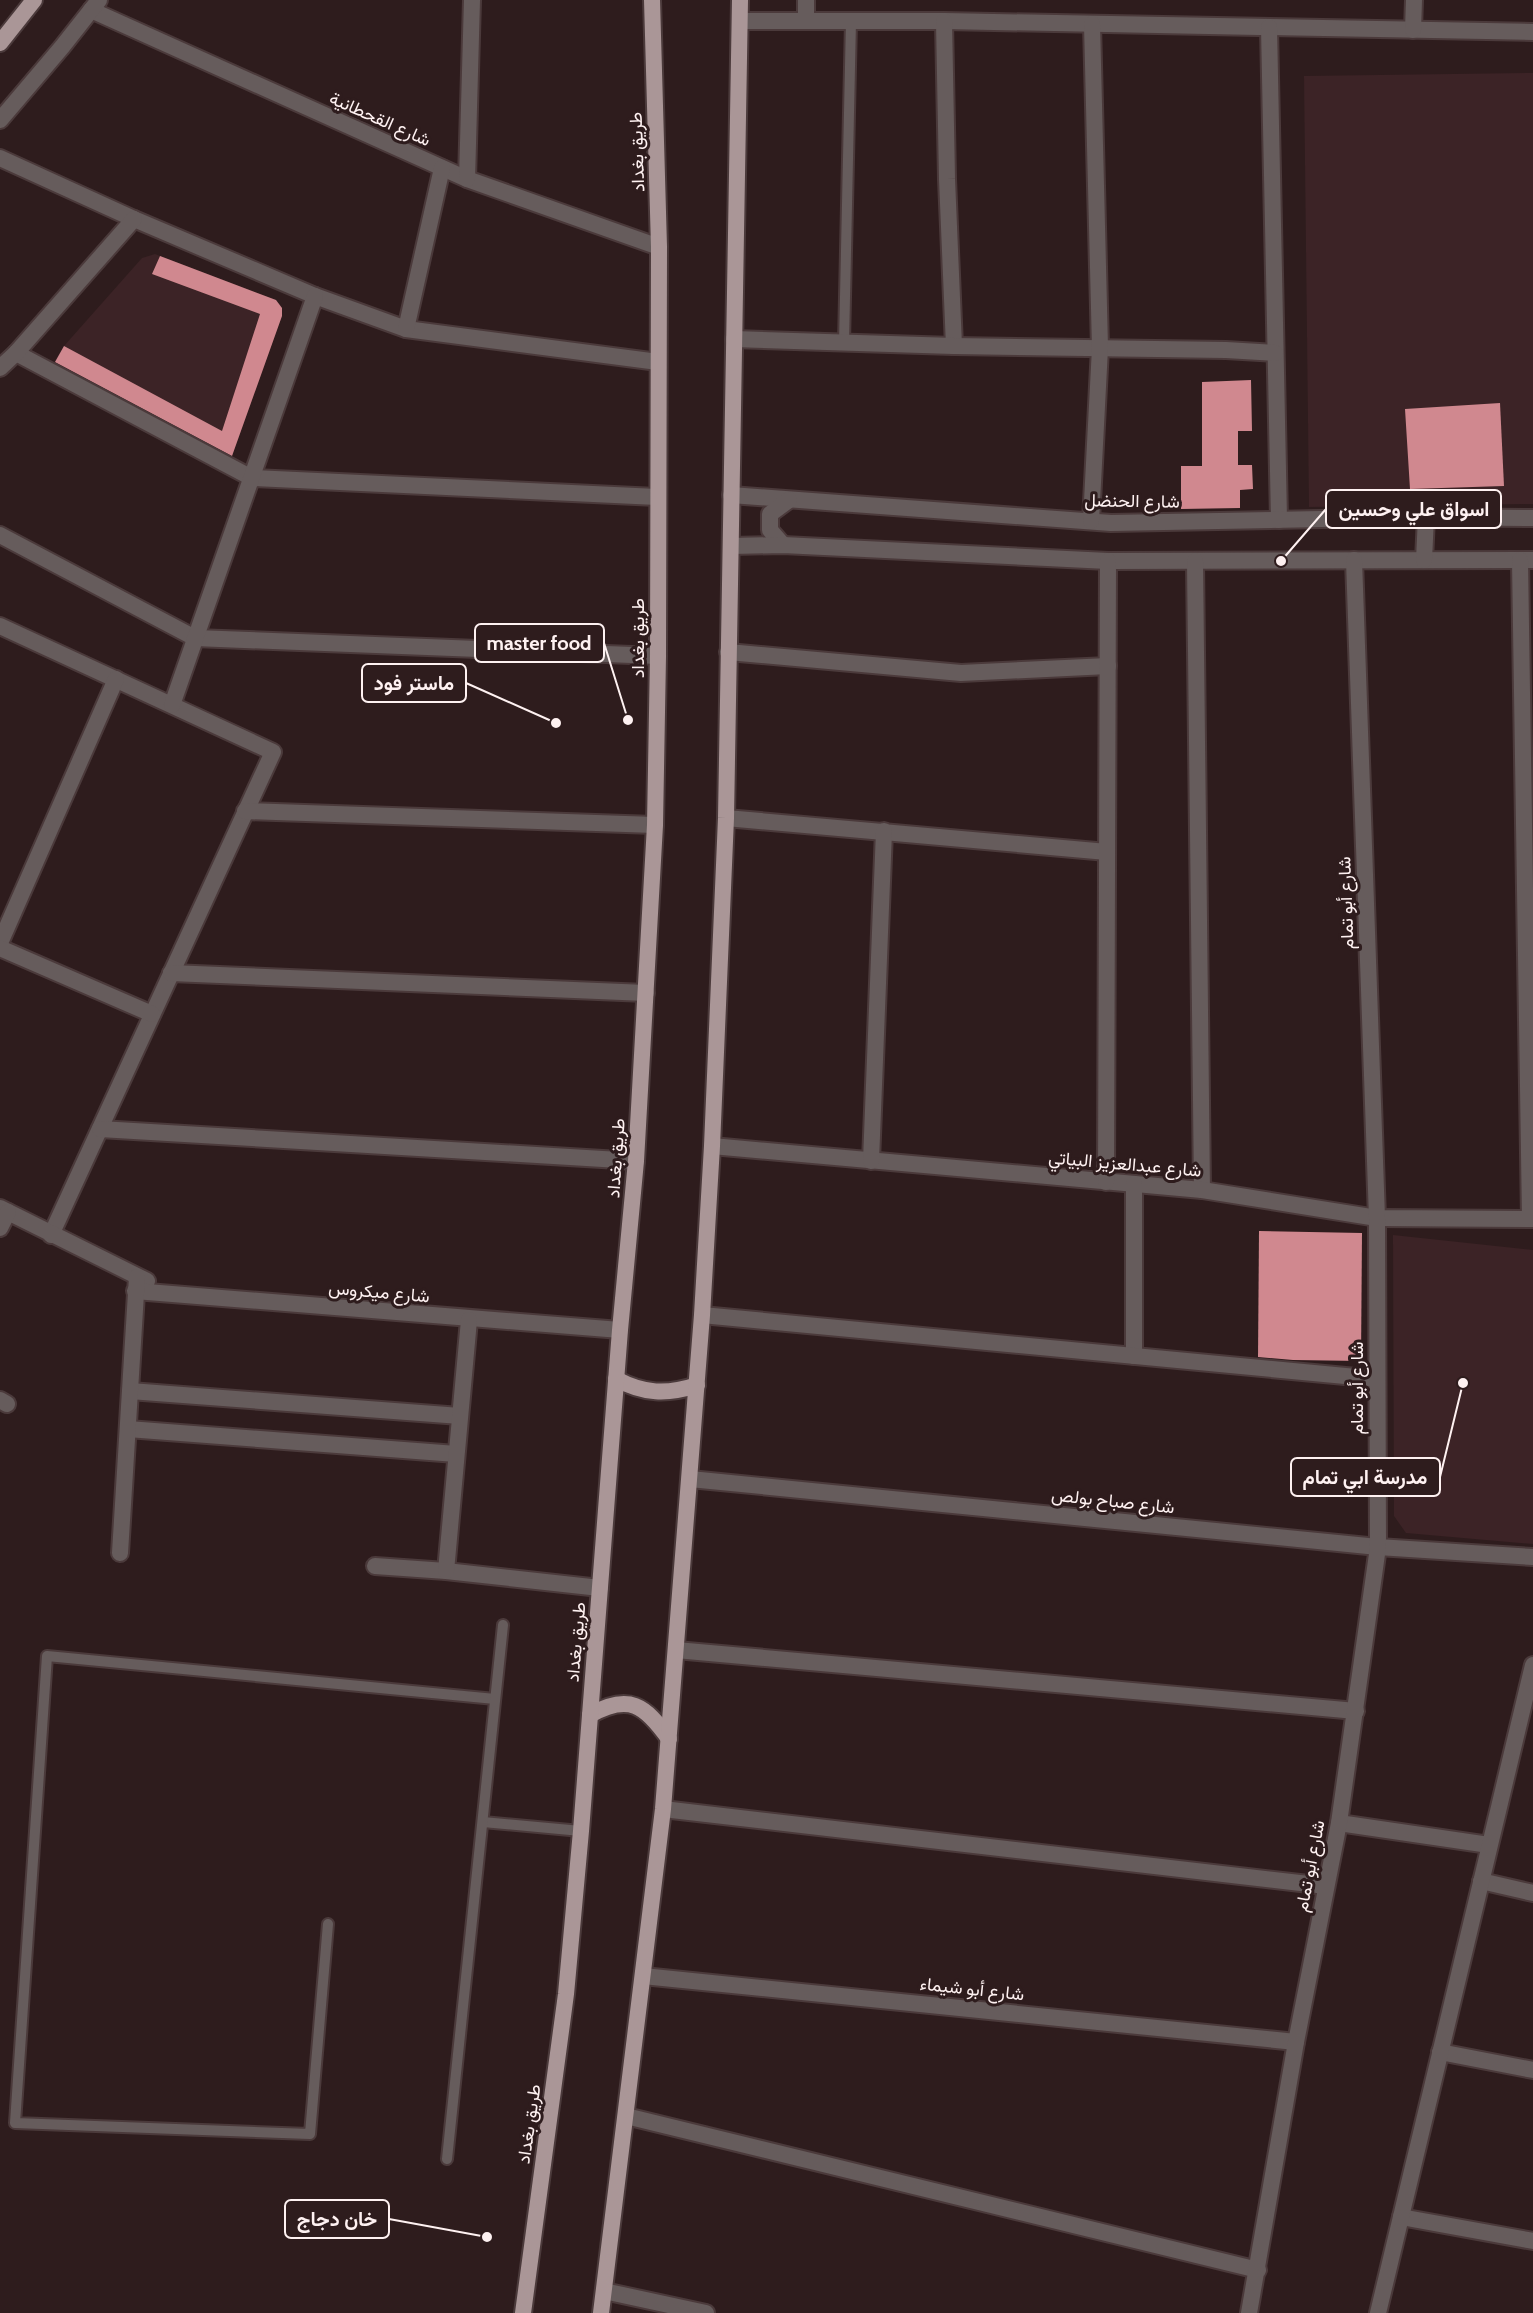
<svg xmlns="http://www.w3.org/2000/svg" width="1533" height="2313" viewBox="0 0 1533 2313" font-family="Cabin,Vazirmatn,sans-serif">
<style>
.built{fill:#3c2326}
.building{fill:#d0888f}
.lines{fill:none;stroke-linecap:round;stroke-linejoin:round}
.service-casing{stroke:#4b3a3b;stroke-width:14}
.minor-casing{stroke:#4b3a3b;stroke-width:20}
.tertiary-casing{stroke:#4b3a3b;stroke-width:20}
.primary-casing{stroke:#4b3a3b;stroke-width:20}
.service{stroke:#665c5c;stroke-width:10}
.minor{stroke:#665c5c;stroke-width:16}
.tertiary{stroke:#665c5c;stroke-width:16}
.primary{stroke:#aa9697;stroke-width:16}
.labels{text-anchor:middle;stroke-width:6;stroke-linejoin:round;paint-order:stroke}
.street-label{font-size:18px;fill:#fef1f1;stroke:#2e1c1d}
.leader{fill:none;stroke:#fef1f1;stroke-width:2}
.callout-dot{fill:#fef1f1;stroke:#2e1c1d;stroke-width:2}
.callout{fill:#2e1c1d;stroke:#fef1f1;stroke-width:2}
.callout-label{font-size:20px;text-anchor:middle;font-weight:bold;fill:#fef1f1}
</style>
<rect width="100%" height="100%" fill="#2e1c1d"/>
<g class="built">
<path d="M1533,73v431l-224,3 -5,-431z"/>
<path d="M155,254l121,46 6,8v8l-51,143 -178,-95 11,-18 78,-88z"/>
<path d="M1393,1235l140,15v294l-127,-11 -12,-17z"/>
</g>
<g class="building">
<path d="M160,256l116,44 6,8v8l-50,140 -177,-94 9,-16 158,85 38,-117 -108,-40z"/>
<path d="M1251,380l1,51h-14v34h14l1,24 -13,1v18l-59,1v-43h21v-84z"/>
<path d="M1500,403l4,83 -94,3 -5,-80z"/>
<path d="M1259,1231l103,2 -1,128 -68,-1 -35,-3z"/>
</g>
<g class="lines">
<g class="service-casing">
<g id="service">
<path d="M844,343l7,-322"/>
<path d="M483,1822l98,9"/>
<path d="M328,1924l-18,210 -295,-11 32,-467 448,43"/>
<path d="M447,2159l56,-534"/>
</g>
</g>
<g class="minor-casing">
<g id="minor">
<path d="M91,10l376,169 192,68"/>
<path d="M806,20v-20"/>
<path d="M741,21h203l589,11"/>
<path d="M944,21l3,158 7,167"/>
<path d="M1269,27l10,493"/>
<path d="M1413,30l1,-30"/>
<path d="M0,158l134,61 181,77 91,33 252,33"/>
<path d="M467,179l5,-179"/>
<path d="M406,329l36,-161"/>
<path d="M734,339l220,7 272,4 49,3"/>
<path d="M16,353l236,125 405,19"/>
<path d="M0,368l16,-15 118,-134"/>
<path d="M731,495l380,28 315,-6 107,1"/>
<path d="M1091,521l9,-173 -8,-324"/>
<path d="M0,535l195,103 463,18"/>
<path d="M783,545l-13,-15v-16l19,-14"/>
<path d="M731,546l52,-1 325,16 425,-1"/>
<path d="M1424,560l2,-43"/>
<path d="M1520,560l10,658"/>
<path d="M1195,561l7,629"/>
<path d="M0,626l273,126 -222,483"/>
<path d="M728,652l233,21 147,-7"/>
<path d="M172,705l143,-409"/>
<path d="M245,811l410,14"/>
<path d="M726,818l381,34"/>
<path d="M0,943l116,-264"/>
<path d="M0,948l152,66"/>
<path d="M171,973l475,20"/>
<path d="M100,1129l536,32"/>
<path d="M712,1146l490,44 175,28 156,1"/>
<path d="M871,1161l13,-330"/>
<path d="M1106,1182l2,-621"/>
<path d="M1134,1184v172"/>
<path d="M0,1208l147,73"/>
<path d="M0,1228l8,-16"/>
<path d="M135,1291l485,39"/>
<path d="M702,1315l675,64"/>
<path d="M130,1391l330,25"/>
<path d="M0,1400l7,4"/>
<path d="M128,1429l328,25"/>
<path d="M690,1479l688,68 155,10"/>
<path d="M120,1553l17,-276"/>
<path d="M375,1566l71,5 154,17"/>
<path d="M446,1571l23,-251"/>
<path d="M676,1650l680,61"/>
<path d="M663,1809l663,77"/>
<path d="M1339,1823l150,22"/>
<path d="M1481,1881l52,12"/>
<path d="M643,1976l653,66"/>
<path d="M1440,2052l93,18"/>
<path d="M626,2116l632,154"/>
<path d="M1401,2217l132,24"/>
<path d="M604,2291l102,22"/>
<path d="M1249,2313l47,-271 43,-219 39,-276 -1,-329 -23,-658"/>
<path d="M1378,2313l155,-648"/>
</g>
</g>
<g class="tertiary-casing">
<path id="tertiary" d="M0,120l62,-73 37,-47"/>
</g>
<g class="primary-casing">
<g id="primary">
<path d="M0,43l34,-43"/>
<path d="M616,1379c28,15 51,16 81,6"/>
<path d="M590,1715c39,-22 55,-10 79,24"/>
<path d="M523,2313l43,-319 15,-163 39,-501 16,-169 19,-336 3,-169 1,-409 -7,-247"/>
<path d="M601,2313l62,-504 39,-494 10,-169 14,-328 14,-818"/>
</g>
</g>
<use href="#service" class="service"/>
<use href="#minor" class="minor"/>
<use href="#tertiary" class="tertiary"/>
<use href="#primary" class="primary"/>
</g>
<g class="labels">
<g class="street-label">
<text transform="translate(380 119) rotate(24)" y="6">شارع القحطانية</text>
<text transform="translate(637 152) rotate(-92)" y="6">طريق بغداد</text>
<text transform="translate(1132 501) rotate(1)" y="6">شارع الحنضل</text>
<text transform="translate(638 638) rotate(-90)" y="6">طريق بغداد</text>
<text transform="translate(1346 903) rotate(-92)" y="6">شارع أبو تمام</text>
<text transform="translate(616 1158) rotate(-86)" y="6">طريق بغداد</text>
<text transform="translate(1125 1164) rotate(5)" y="6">شارع عبدالعزيز البياتي</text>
<text transform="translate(379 1292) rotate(5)" y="6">شارع ميكروس</text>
<text transform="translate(1357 1388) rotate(-90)" y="6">شارع أبو تمام</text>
<text transform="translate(1113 1501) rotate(6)" y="6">شارع صباح بولص</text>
<text transform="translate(576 1642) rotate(-85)" y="6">طريق بغداد</text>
<text transform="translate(1310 1866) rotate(-79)" y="6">شارع أبو تمام</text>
<text transform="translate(972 1989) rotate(6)" y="6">شارع أبو شيماء</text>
<text transform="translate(529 2124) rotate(-82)" y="6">طريق بغداد</text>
</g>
</g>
<path class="leader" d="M1281 561L1326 509M628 720L604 643M556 723L466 683M1463 1383L1440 1477M487 2237L389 2219"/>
<g class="callout-dot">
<circle cx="1281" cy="561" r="6"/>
<circle cx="628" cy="720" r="6"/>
<circle cx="556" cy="723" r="6"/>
<circle cx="1463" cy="1383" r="6"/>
<circle cx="487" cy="2237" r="6"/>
</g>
<g class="callout">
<rect x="1326" y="490" width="175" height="38" rx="6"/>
<rect x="475" y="624" width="129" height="38" rx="6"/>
<rect x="362" y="664" width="104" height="38" rx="6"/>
<rect x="1291" y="1458" width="149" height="38" rx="6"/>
<rect x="285" y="2200" width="104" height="38" rx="6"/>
</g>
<g class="callout-label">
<text x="1414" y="516">اسواق علي وحسين</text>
<text x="539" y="650">master food</text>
<text x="414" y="690">ماستر فود</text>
<text x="1365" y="1484">مدرسة ابي تمام</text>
<text x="337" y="2226">خان دجاج</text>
</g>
</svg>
